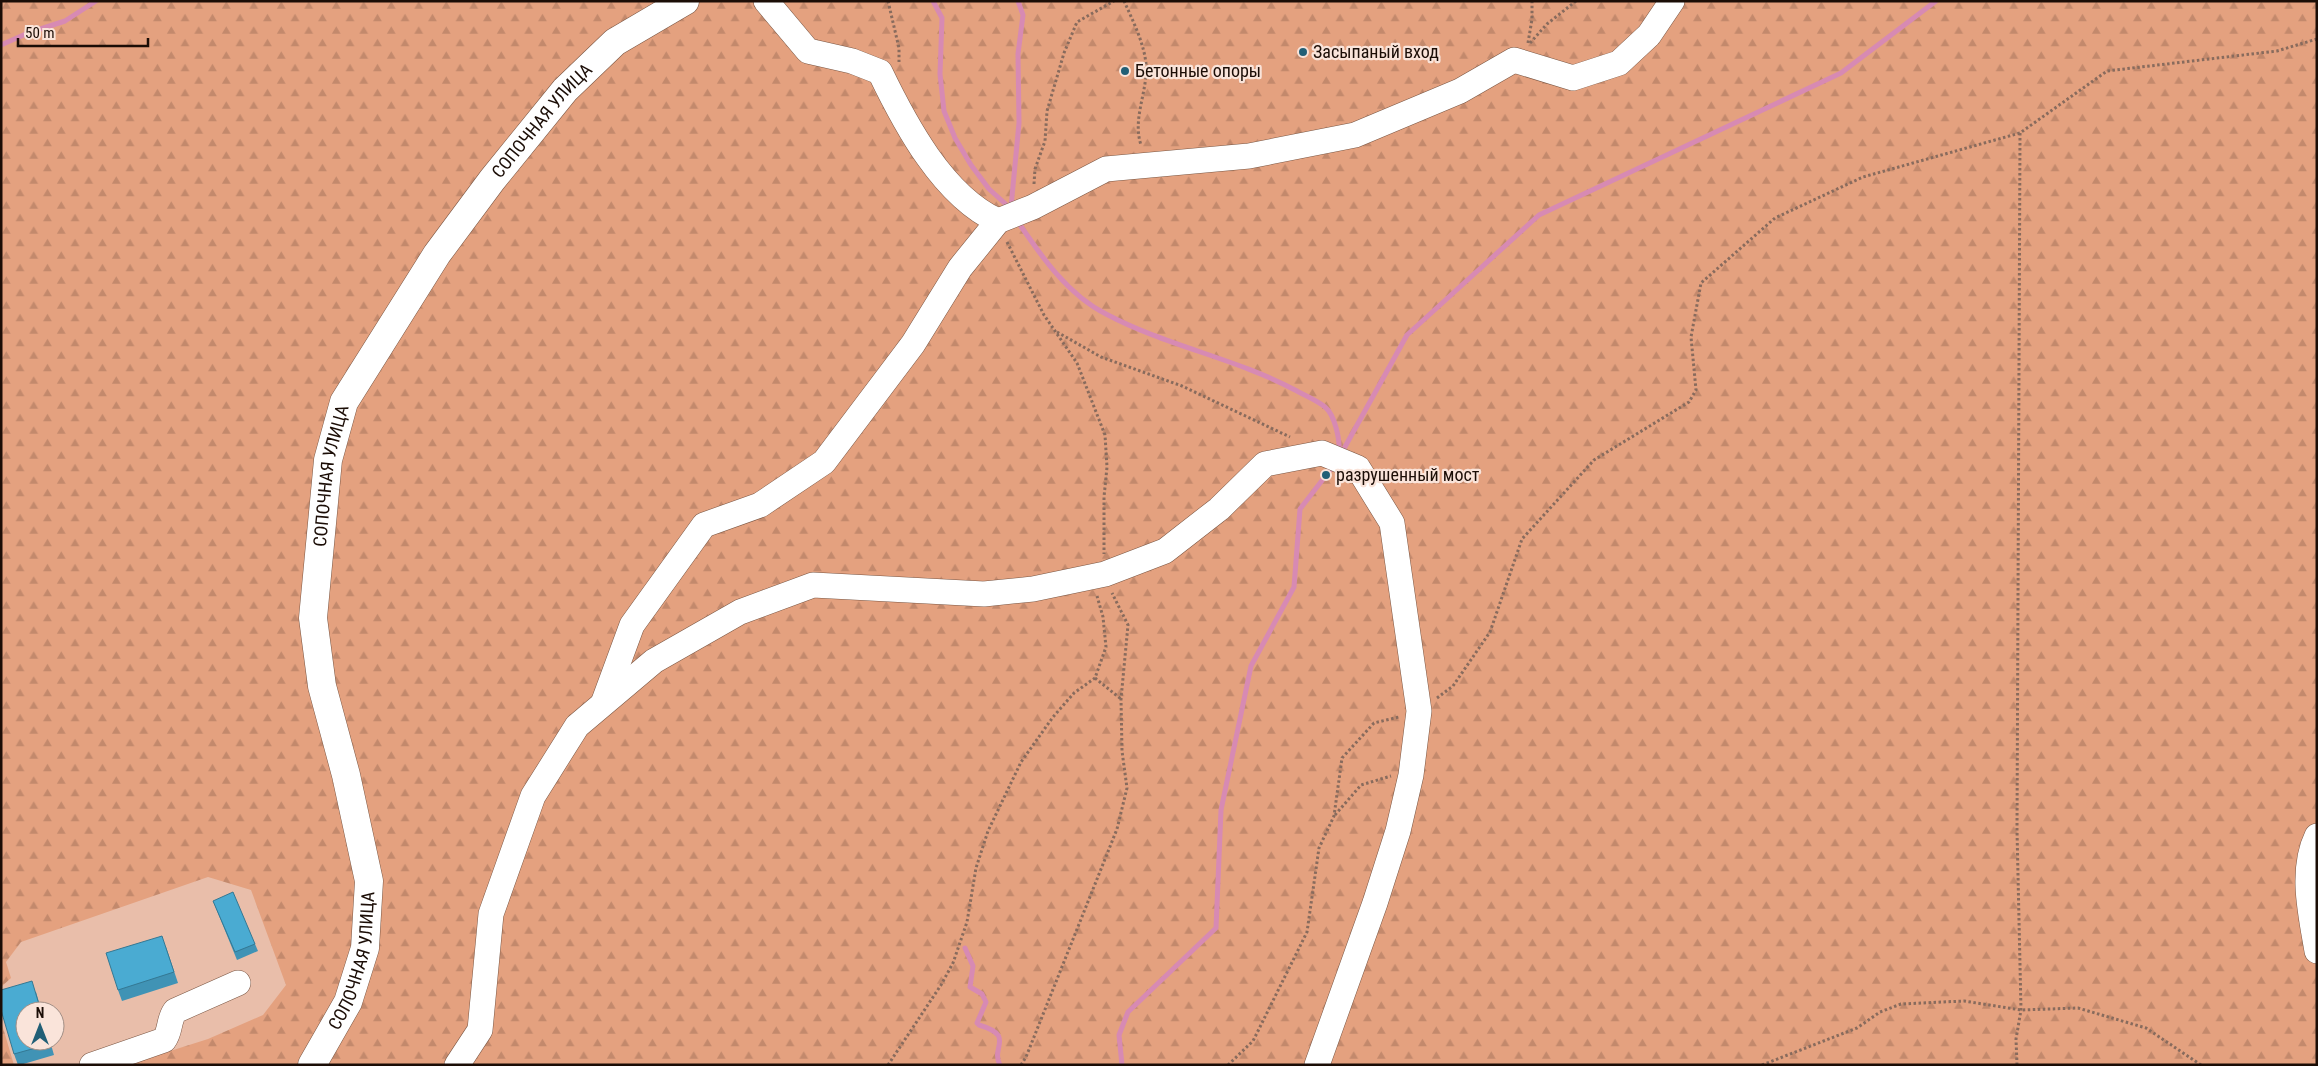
<svg xmlns="http://www.w3.org/2000/svg" width="2318" height="1066" viewBox="0 0 2318 1066" font-family="'Roboto Condensed',sans-serif">
<style>
.forest{fill:url(#forest-firs)}
.lines{fill:none;stroke-linecap:round;stroke-linejoin:round}
.stream{stroke:#d78ab3;stroke-width:5}
.minor-casing{stroke:#7a5643;stroke-width:26}
.major-casing{stroke:#7a5643;stroke-width:29}
.path{stroke:#886b5d;stroke-width:3;stroke-dasharray:2.5 2.5;stroke-linecap:butt}
.minor{stroke:#fff;stroke-width:25}
.major{stroke:#fff;stroke-width:28}
.wall{fill:#4093b5}
.building{fill:#4aabd2;stroke:#347893}
.poi-dot{fill:#225f76;stroke:#fae4da;stroke-width:2}
.labels{text-anchor:middle;stroke-width:4.5;stroke-linejoin:round;paint-order:stroke}
.poi-label{font-size:18px;fill:#1b0d06;stroke:#fae4da;text-anchor:start}
.street-label{font-size:18px;fill:#1b0d06;stroke:#fae4da}
</style>
<defs>
<pattern id="forest-firs" width="22" height="20" patternUnits="userSpaceOnUse" patternTransform="scale(1.25)"><rect width="22" height="20" fill="#e4a17f"/><path d="M5 1l3.5 6h-7zM16 11l3.5 6h-7z" fill="#c3896c"/></pattern>
</defs>
<rect width="100%" height="100%" fill="#e9beaa"/>
<g class="forest">
<path d="M1,1h2316v1064h-2191l82,-26 55,-24 23,-30 -35,-95 -43,-13 -187,65 -15,20 5,16 -10,9z"/>
<path d="M1,1021l13,44h-13z"/>
</g>
<g class="lines">
<g class="stream">
<path d="M933,1l9,17 -2,56 4,37 11,27 16,27 18,24 21,19"/>
<path d="M1,45l27,-12 37,-12 31,-20"/>
<path d="M1011,207l8,-84 -1,-69 5,-39 -5,-14"/>
<path d="M1018,222c23,34 50,73 88,92 60,32 129,44 189,76 9,5 22,10 30,17 10,8 15,33 14,45"/>
<path d="M1341,454l66,-119 132,-120 302,-142 95,-72"/>
<path d="M965,948l8,18 -3,21 12,7 4,8 -9,21 2,2c37,11 11,22 21,40"/>
<path d="M1122,1065l-3,-30 9,-23 88,-84 5,-118 30,-144 43,-79 6,-78 34,-44"/>
</g>
<g class="minor-casing">
<g id="minor">
<path d="M766,1l42,50 44,10 28,11c25,52 63,124 118,149"/>
<path d="M604,701l28,-76 72,-100 56,-20 64,-43 89,-118 47,-76 38,-47 35,-14 73,-38 143,-13 106,-21 105,-44 54,-31 59,18 46,-15 30,-28 23,-34"/>
<path d="M2317,836c-17,35 -6,79 0,115"/>
<path d="M92,1065l72,-25c7,-9 4,-19 11,-29l63,-28"/>
<path d="M457,1065l23,-35 11,-116 42,-118 44,-70 77,-65 86,-49 73,-27 171,9 49,-5 72,-15 60,-23 54,-42 46,-45 57,-11 36,15 34,55 27,188 -8,64 -13,56 -23,72 -58,162"/>
</g>
</g>
<g class="major-casing">
<g id="major">
<path id="s1" d="M312,1065l36,-63 17,-54 4,-67 -23,-106 -24,-89 -9,-68 15,-158 16,-58 93,-148 55,-74 73,-90 50,-48 70,-41"/>
</g>
</g>
<g class="path">
<path d="M888,1l11,47v14"/>
<path d="M1124,1c9,20 20,42 22,63 2,28 -14,54 -5,81"/>
<path d="M1528,43l4,-24v-18"/>
<path d="M1530,43l17,-19 29,-23"/>
<path d="M1034,184l1,-15 10,-28 2,-30 17,-58 13,-31 37,-21"/>
<path d="M1007,242l37,73 33,48 28,72 2,32 -3,30v57"/>
<path d="M1057,332l44,25 81,29 108,51"/>
<path d="M1095,678l26,21"/>
<path d="M1437,698l16,-12 37,-54 32,-93 72,-79 95,-58 7,-12 -5,-53 10,-54 74,-65 88,-41 157,-44 87,-62 170,-20 40,-12"/>
<path d="M1335,815l26,-30 30,-9"/>
<path d="M888,1065l53,-80 12,-22 14,-41 9,-54 12,-37 33,-69 32,-45 21,-24 21,-15 11,-31 -3,-30 -6,-21"/>
<path d="M1021,1065l5,-8 91,-228 10,-41 -5,-37 -1,-52 7,-74 -16,-32"/>
<path d="M1228,1065l25,-24 54,-109 12,-84 15,-32 8,-58 32,-35 25,-6"/>
<path d="M1762,1065l95,-37 23,-16 21,-8 63,-3 57,9 57,-2 68,20 55,37"/>
<path d="M2017,1065l-1,-26 5,-29 -4,-180 3,-697"/>
</g>
<use href="#minor" class="minor"/>
<use href="#major" class="major"/>
</g>
<g class="wall">
<path d="M213,901l42,43 3,7 -21,9z"/>
<path d="M166,947l12,36 -56,18 -4,-11z"/>
<path d="M36,992l18,63 -34,10h-2l-4,-11z"/>
</g>
<g class="building">
<path d="M233,892l22,52 -20,8 -22,-51z"/>
<path d="M162,936l12,36 -56,18 -12,-37z"/>
<path d="M32,981l9,30h-16v30h24l1,3 -36,10 -13,-44v-20z"/>
</g>
<g class="poi-dot">
<circle cx="1303" cy="52" r="5"/>
<circle cx="1125" cy="71" r="5"/>
<circle cx="1326" cy="475" r="5"/>
</g>
<g class="labels">
<g class="poi-label">
<text x="1313" y="58">Засыпаный вход</text>
<text x="1135" y="77">Бетонные опоры</text>
<text x="1336" y="481">разрушенный мост</text>
</g>
<g class="street-label">
<text dy="6" stroke="none"><textPath href="#s1" startOffset="1029">СОПОЧНАЯ УЛИЦА</textPath></text>
<text dy="6" stroke="none"><textPath href="#s1" startOffset="609">СОПОЧНАЯ УЛИЦА</textPath></text>
<text dy="6" stroke="none"><textPath href="#s1" startOffset="114">СОПОЧНАЯ УЛИЦА</textPath></text>
</g>
</g>
<rect width="2318" height="1066" fill="none" stroke="#1b0d06" stroke-width="5"/>
<g transform="translate(40 1026)"><circle r="24" fill="#fae4da" stroke="#a18e85"/>
<path d="M0-4L9 19L0 12L-9 19Z" fill="#225f76"/>
<text y="-8" font-size="14" font-weight="bold" text-anchor="middle" fill="#1b0d06">N</text>
</g>
<path d="M18 38v8h130v-8" fill="none" stroke="#1b0d06" stroke-width="2.5"/>
<text x="25" y="38" font-size="15" fill="#1b0d06" stroke="#fae4da" stroke-width="4" paint-order="stroke">50 m</text>
</svg>
